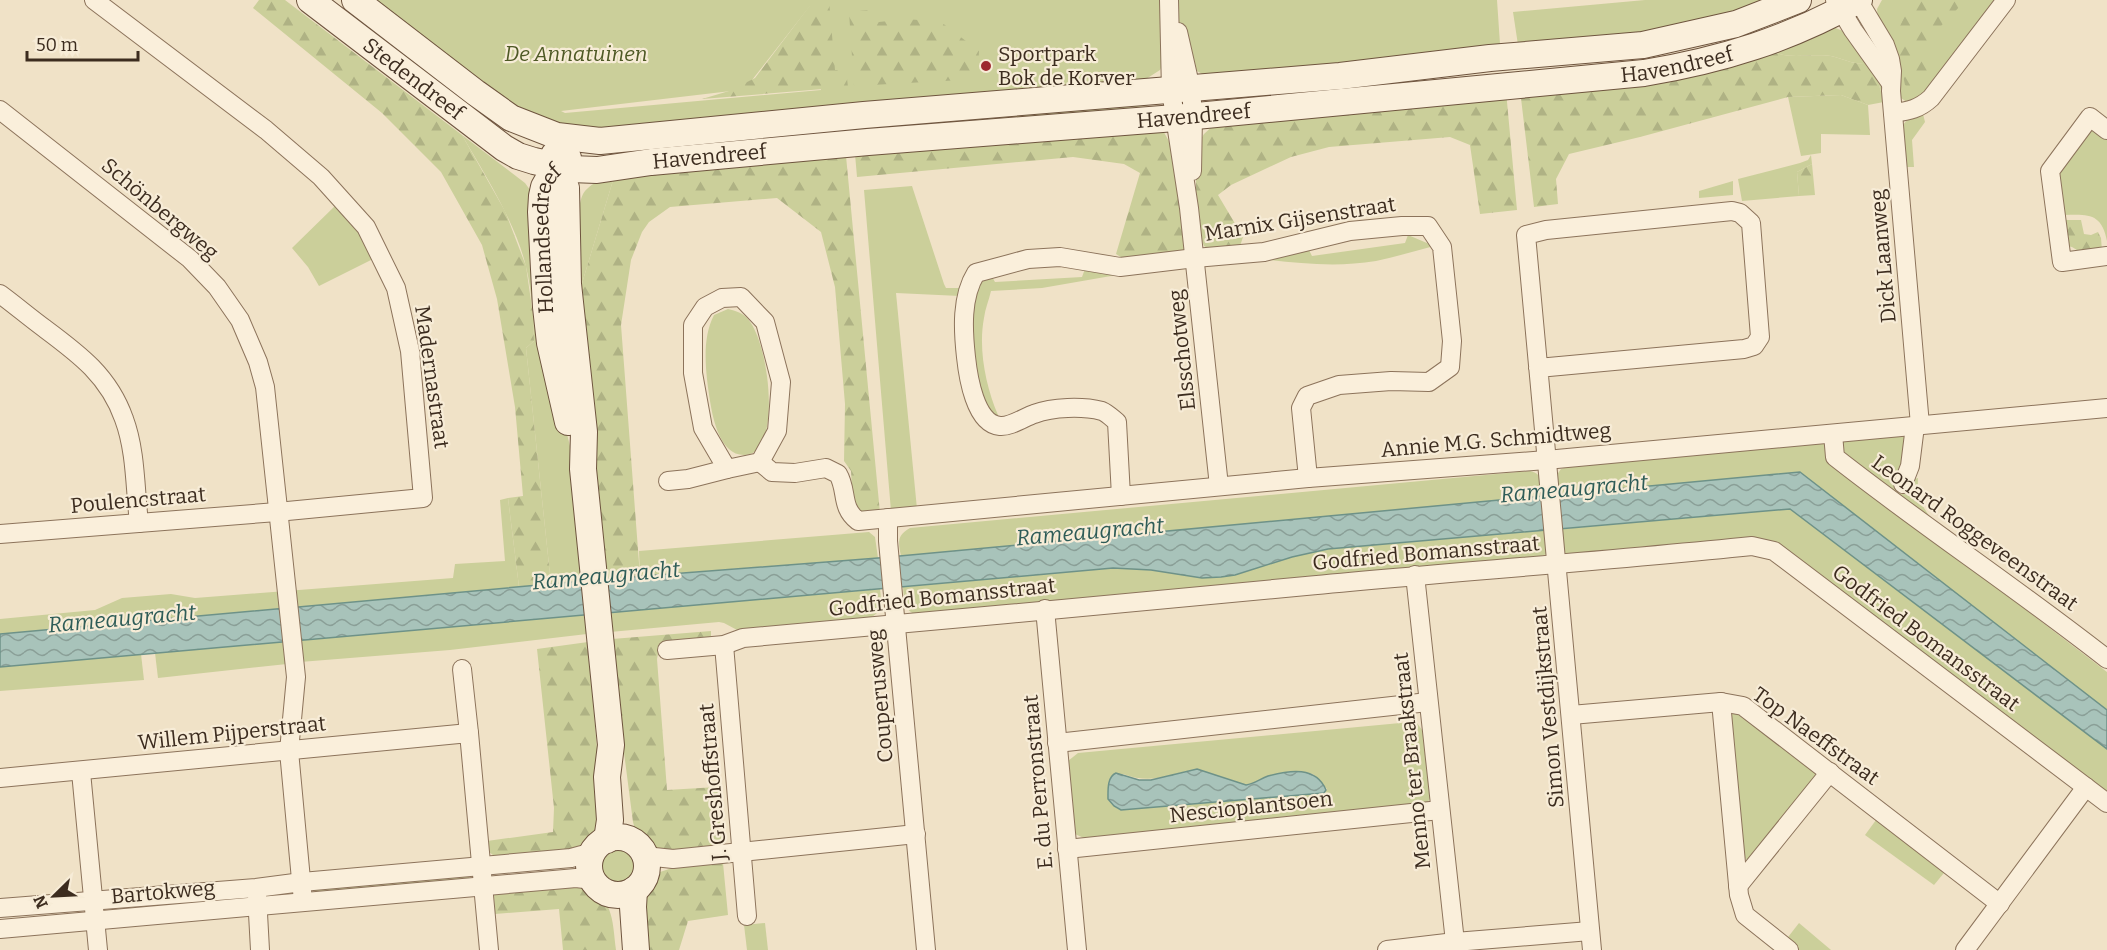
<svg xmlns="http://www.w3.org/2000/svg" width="2107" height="950" viewBox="0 0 2107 950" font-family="Bitter,serif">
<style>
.green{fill:#cbcf9a;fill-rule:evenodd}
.forest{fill:url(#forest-firs)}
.water{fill:url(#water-waves);stroke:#6e9288;stroke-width:1.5}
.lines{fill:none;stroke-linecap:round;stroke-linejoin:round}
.minor-casing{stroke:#8c735b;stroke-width:20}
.secondary-casing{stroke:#6e543e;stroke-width:28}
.minor{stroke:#faefdb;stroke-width:18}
.secondary{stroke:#faefdb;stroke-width:26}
.poi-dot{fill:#9d292f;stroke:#f7ecd7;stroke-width:2}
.labels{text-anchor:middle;stroke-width:4.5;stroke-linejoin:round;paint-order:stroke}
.park-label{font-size:21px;font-style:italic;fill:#4e5925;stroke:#f7ecd7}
.poi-label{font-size:21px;fill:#3c2c1f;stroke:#f7ecd7;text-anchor:start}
.street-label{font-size:21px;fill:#3c2c1f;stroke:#f7ecd7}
.water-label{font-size:22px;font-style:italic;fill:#2e5c57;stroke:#f7ecd7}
</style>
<defs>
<pattern id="forest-firs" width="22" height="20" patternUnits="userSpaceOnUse" patternTransform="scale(1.5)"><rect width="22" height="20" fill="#cbcf9a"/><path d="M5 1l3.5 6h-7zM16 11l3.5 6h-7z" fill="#afb284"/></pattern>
<pattern id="water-waves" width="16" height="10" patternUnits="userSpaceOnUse" patternTransform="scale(1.5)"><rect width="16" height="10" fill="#a8c3ba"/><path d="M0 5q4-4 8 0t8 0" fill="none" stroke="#8a9f97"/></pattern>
</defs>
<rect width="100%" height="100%" fill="#f0e2c7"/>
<g class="green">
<path d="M371,0h1126l3,44 -291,34 -12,-7 -6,-9 -29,4 -2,4 -14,9 -296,30 -278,23 -76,-31zM810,6l11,84 -256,23 -4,-2 170,-20 21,-11z"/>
<path d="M1645,0h134l-92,28 -169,17 -5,-33z"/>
<path d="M1882,0h118l-76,100 -16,3 -7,-5 -3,-7 -20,-73 -1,-9z"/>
<path d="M1833,27l20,8 14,20 14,23 4,12 -1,12 -7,-24 -9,-16c-11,4 -22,-2 -33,-5 -21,-5 -45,4 -63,-6l-30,9 82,-32z"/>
<path d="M1841,95l27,10 2,30 -49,-1v19l-20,3 -13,-59z"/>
<path d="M1154,102l-8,4 -286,31 -2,-11z"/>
<path d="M1923,114l2,8 -13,18 2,27h-11c-1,-14 -8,-40 6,-48 4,-3 10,-4 14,-5z"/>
<path d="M2098,130l9,8v103c-5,-28 -19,-27 -43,-26l-5,-44 27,-39z"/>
<path d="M462,135l63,48 8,11 20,184 21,84 10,119 -33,3 -25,-236 8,-7c-1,-25 -2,-50 -8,-74 -10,-44 -41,-92 -64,-132z"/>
<path d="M1811,155l1,9 -15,8 2,24 -57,5 -4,-22 62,-16 8,-3z"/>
<path d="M614,177l-34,113c-1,-20 -7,-85 5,-99 8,-9 17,-12 29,-14z"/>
<path d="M1733,181v14l-34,3v-7z"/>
<path d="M912,186l32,98 2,4h13l1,8 -64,-3 21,216 -26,2 -27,-321z"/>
<path d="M336,205l23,25 14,29 -54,27 -11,-19 -16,-19z"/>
<path d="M1408,235l26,11c-19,5 -39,11 -58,15 -36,6 -71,3 -107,-1l38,-14 5,10 93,-13z"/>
<path d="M1086,266l32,7 -7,3 -69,12 -51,3c-2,9 -6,18 -7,27 -6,31 2,69 14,97l-8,3 -6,-7 -16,-81 10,-46 5,-7 8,-2 4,7 87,-5z"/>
<path d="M728,309c8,2 15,4 20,10 19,22 30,104 11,128 -3,5 -9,8 -15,8 -24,0 -31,-36 -34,-54 -4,-27 -9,-61 4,-86z"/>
<path d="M1910,433l-13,58 5,3c4,-9 6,-14 16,-16 -1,16 3,28 13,40l-88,-61 -2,-16z"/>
<path d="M1823,442l4,3 9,19 271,208v38l-307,-238 -242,23 -2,-19 5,-7 6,-2z"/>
<path d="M1530,471c14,3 13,14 14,25l-643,60c-3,-14 -4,-21 9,-28z"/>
<path d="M508,498l11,89 -519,47v-15l95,-9 27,-12 49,-4 24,4 258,-20 2,-14 50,-3 -5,-61z"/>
<path d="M1790,509l317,240v46l-325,-244 -214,5 -5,-6 -2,-21z"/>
<path d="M1547,530v24l-9,3 -621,58c-13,-4 -13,-16 -14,-28l210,-19 38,2 51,8 19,-1 14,-2 57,-18 36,-8z"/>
<path d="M869,532l6,5 3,21 -238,18 -1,-25z"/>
<path d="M880,589c2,16 2,25 -15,31l-126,11 -15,-8 -5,-1 -109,10 -2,-20z"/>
<path d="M586,614l1,20 -137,16 -150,12 -2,-22z"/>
<path d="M285,641l2,23 -129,14 -3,-25z"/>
<path d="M141,654l3,26 -144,11v-24z"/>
<path d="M1730,713l13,1 71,53 2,11 -69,82 -8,-8z"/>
<path d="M1411,722l6,1 8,11 6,62 -3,6 -6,4 -336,33 -11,-5 -3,-7 -4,-66 10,-8zM1197,769l49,16 45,-14 22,3 14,15 -3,4 -203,17c-9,-5 -12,-9 -13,-19l15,-17c30,11 45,0 74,-5z"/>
<path d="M1879,816l69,52 -14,17 -69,-50z"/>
<circle cx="618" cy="866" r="17"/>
<path d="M469,875v7l-154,13 -1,-9z"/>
<path d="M765,923l3,27h-21l-3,-25z"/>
<path d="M1799,923l32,27h-35l-11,-9z"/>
</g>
<g class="forest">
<path d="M259,0h26l177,135 43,76 21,55 7,49 1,26 -8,7 25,236 -32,3 -11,-89 15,-2 -8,-89 -18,-108 -15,-54 -41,-73 -59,-59 -129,-105z"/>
<path d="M814,0h15l6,70h11l2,17 -146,12 27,-8 26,-13z"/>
<path d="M1912,0h52c-10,17 -35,30 -35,52 0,10 4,19 4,29l-8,8 -10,4 -10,-8 -10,-48z"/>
<path d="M867,10l12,12 28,-3 34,3 38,29 -1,18 -17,11 -107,6 -5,-74z"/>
<path d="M1772,51c18,10 42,1 63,6 11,3 22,9 33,5l9,16 7,24 -16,3 -27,-10 -53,2 -148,40 -71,17 -13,25 2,25 -24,3 -14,-117z"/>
<path d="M1506,91l11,119 -37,4 -10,-69 -20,-8 -121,10 -38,10 -60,28 -13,10 25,42 -4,12 -26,2 -9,-5 -4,-10 -4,-44v-45l8,-13 14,-13z"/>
<path d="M1160,127c24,29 23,87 25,124l-58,10 -11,-7 24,-81 -16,-9 -51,-7 -216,20 -2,-23z"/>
<path d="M846,156l34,357 -18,1 -9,-8 -2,-35 -7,-10 1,-57 -10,-117 -14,-55 -44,-34 -107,9 -21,15 -7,10 -11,28 -10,65 19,251 -35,3 -25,-289 34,-113z"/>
<path d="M1812,164l3,31 -16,1 -2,-24z"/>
<path d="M2066,220h15l3,14 7,1 7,-3 3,6 1,13 -20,2 -10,-6 -5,-1 -3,-23z"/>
<path d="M711,631v10l-52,7 -2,11 10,131 50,-3 5,59 -6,3 -46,1 -13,-1 -21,-16 -3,-11 -10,-77 -11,-106z"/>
<path d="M588,642l15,178 -7,19 -10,9 -89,10 -8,-6 -2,-11 66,-9 1,-24 -17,-159z"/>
<path d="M723,863l5,52 -40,6 -9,29h-37l-3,-56 9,-8 6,-12 21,-7z"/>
<path d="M580,883c34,15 32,34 36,67h-53l-4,-41 -64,5 -1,-19 6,-5z"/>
</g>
<g class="water">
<path d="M1800,472l307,238v39l-317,-240 -462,40 -36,8 -57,18 -14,2 -19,1 -51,-8 -38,-2 -1113,99v-33l605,-55 273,-21z"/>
<path d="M1197,769l49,16c8,-1 14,-6 22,-9 22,-6 48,-10 58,14l-2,3 -203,17 -7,-4 -6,-7c0,-9 -1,-22 8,-26l23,7h12z"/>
</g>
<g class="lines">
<g class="minor-casing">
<g id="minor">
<path d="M1169,0l2,91 18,117 30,278"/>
<path d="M1835,0l18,30 37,52"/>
<path d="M1858,0l27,45 5,14 2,12 -1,20 29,334"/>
<path d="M1178,32l13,57 2,27 -1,55"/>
<path d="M0,110l190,149 27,28 23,33 18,42 7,25 31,290 -7,74 14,150"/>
<path d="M1893,113c16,-2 26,-4 38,-15l75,-98"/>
<path d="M2107,130l-17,-13 -40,54 12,91 45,-6"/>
<path d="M0,294c15,11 29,23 44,34 35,26 65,48 80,91 12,32 11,70 15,104"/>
<path d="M741,297l24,25 16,60 -4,49 -17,31 -33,7 -24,-41 -10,-55v-48l12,-18 17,-9z"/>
<path d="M1538,368l206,-19 10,-3 6,-9 -9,-114 -11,-10 -8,-2 -186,19 -20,5 66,715"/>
<path d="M1833,434l2,23c89,70 183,132 272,202"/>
<path d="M760,462l12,10 23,1 31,-5 12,6c10,17 2,33 20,47l450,-43 238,-18 561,-52"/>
<path d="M668,481l20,-2 39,-10"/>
<path d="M1903,484l7,-18 5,-40"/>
<path d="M1121,496l-4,-74c-5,-4 -10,-9 -15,-11 -20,-5 -49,-4 -68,3 -9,3 -24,13 -34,12 -25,-2 -32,-50 -34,-69 -3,-27 -5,-60 10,-84l52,-14 32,-2 60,10 75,-9 69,-6 86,-21 52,-5h26l14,21 10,94 -2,26 -21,15 -38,-1 -52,4 -32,11 -6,12 7,70"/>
<path d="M888,518v23l38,409"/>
<path d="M0,534l277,-22 146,-14 -13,-147 -14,-63 -30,-61 -45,-50 -55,-47 -172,-130"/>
<path d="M1415,575l40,367"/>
<path d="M1045,609l32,341"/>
<path d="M724,645l23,271"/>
<path d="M667,650l57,-5 19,-7c188,-16 375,-35 563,-52 149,-14 298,-25 446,-40l22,5 333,252"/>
<path d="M462,669l7,64"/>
<path d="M1721,702l18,193 6,20 44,35"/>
<path d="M1571,715l150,-13 22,4 257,198"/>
<path d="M1057,743l371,-41"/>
<path d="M81,772l17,178"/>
<path d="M0,778l469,-45 20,217"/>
<path d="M1067,849l373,-39"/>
<path d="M645,856l28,3 243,-25"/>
<path d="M1738,886l92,-114"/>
<path d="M257,895l3,55"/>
<path d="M0,908l256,-20 46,-6 269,-24 22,-6"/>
<path d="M0,929l576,-51 17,2"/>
<path d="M1387,950l68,-8 135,-11"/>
<path d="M1965,950l121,-163"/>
</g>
</g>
<g class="secondary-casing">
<g id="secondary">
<path id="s1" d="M310,0l194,148 14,8 16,5 37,8 26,1 54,-8 217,-20 307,-24 469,-45c78,-13 146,-34 215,-73"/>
<path d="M355,0l121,93 35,25 46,18 43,5 264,-26 476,-39 150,-18 153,-13 93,-21 62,-24"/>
<path d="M554,155l12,33 2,96 16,148 -1,37 28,276 -4,32 3,43 -3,20"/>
<path id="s2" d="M568,422l-18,-79 -4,-36 -5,-95 1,-16 2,-9 8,-14 16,-15"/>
<circle cx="618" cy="866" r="29"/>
<path d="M634,890l-1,17 3,43"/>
</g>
</g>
<use href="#minor" class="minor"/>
<use href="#secondary" class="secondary"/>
</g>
<circle class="poi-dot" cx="986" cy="66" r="6"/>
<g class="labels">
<g class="park-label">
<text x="576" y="61">De Annatuinen</text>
</g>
<g class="poi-label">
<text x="998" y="61">Sportpark<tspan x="998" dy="24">Bok de Korver</tspan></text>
</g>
<g class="street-label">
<text dy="7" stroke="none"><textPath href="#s1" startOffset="1426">Havendreef</textPath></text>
<text dy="7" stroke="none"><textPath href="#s1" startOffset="130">Stedendreef</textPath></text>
<text dy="7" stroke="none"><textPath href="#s1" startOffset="940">Havendreef</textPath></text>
<text dy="7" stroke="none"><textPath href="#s1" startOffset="454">Havendreef</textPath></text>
<text transform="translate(160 209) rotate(40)" y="7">Schönbergweg</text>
<text transform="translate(1300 219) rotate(-9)" y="7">Marnix Gijsenstraat</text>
<text dy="7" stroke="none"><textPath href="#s2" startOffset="186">Hollandsedreef</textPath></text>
<text transform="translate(1883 256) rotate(-95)" y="7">Dick Laanweg</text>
<text transform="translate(1182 350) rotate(-96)" y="7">Elsschotweg</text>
<text transform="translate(432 377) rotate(82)" y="7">Madernastraat</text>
<text transform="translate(1496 440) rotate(-5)" y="7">Annie M.G. Schmidtweg</text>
<text transform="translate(138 500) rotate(-5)" y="7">Poulencstraat</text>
<text transform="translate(1975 533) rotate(36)" y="7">Leonard Roggeveenstraat</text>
<text transform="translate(1426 553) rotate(-5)" y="7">Godfried Bomansstraat</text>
<text transform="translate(942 597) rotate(-6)" y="7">Godfried Bomansstraat</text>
<text transform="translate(1926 638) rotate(37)" y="7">Godfried Bomansstraat</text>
<text transform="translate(880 696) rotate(-95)" y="7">Couperusweg</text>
<text transform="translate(1548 707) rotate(-95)" y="7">Simon Vestdijkstraat</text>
<text transform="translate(232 733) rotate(-6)" y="7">Willem Pijperstraat</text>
<text transform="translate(1816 736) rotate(36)" y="7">Top Naeffstraat</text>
<text transform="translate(1412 761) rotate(-96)" y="7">Menno ter Braakstraat</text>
<text transform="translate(713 782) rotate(-95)" y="7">J. Greshoffstraat</text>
<text transform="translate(1038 782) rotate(-95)" y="7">E. du Perronstraat</text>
<text transform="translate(1251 807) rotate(-6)" y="7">Nescioplantsoen</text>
<text transform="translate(163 892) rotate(-5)" y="7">Bartokweg</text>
</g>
<g class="water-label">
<text transform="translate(1574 488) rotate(-5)" y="8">Rameaugracht</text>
<text transform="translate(1090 531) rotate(-5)" y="8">Rameaugracht</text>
<text transform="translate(606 575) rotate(-5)" y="8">Rameaugracht</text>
<text transform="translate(122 618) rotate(-5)" y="8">Rameaugracht</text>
</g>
</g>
<g transform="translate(54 896) rotate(246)" stroke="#f7ecd7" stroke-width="4.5" paint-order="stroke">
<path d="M0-4.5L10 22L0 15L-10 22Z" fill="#3c2c1f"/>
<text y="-9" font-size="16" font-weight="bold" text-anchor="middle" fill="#3c2c1f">N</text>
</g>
<path d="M27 51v9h111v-9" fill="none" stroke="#3c2c1f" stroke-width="3"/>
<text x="36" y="51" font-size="18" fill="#3c2c1f" stroke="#f7ecd7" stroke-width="4.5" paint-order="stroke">50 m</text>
</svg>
